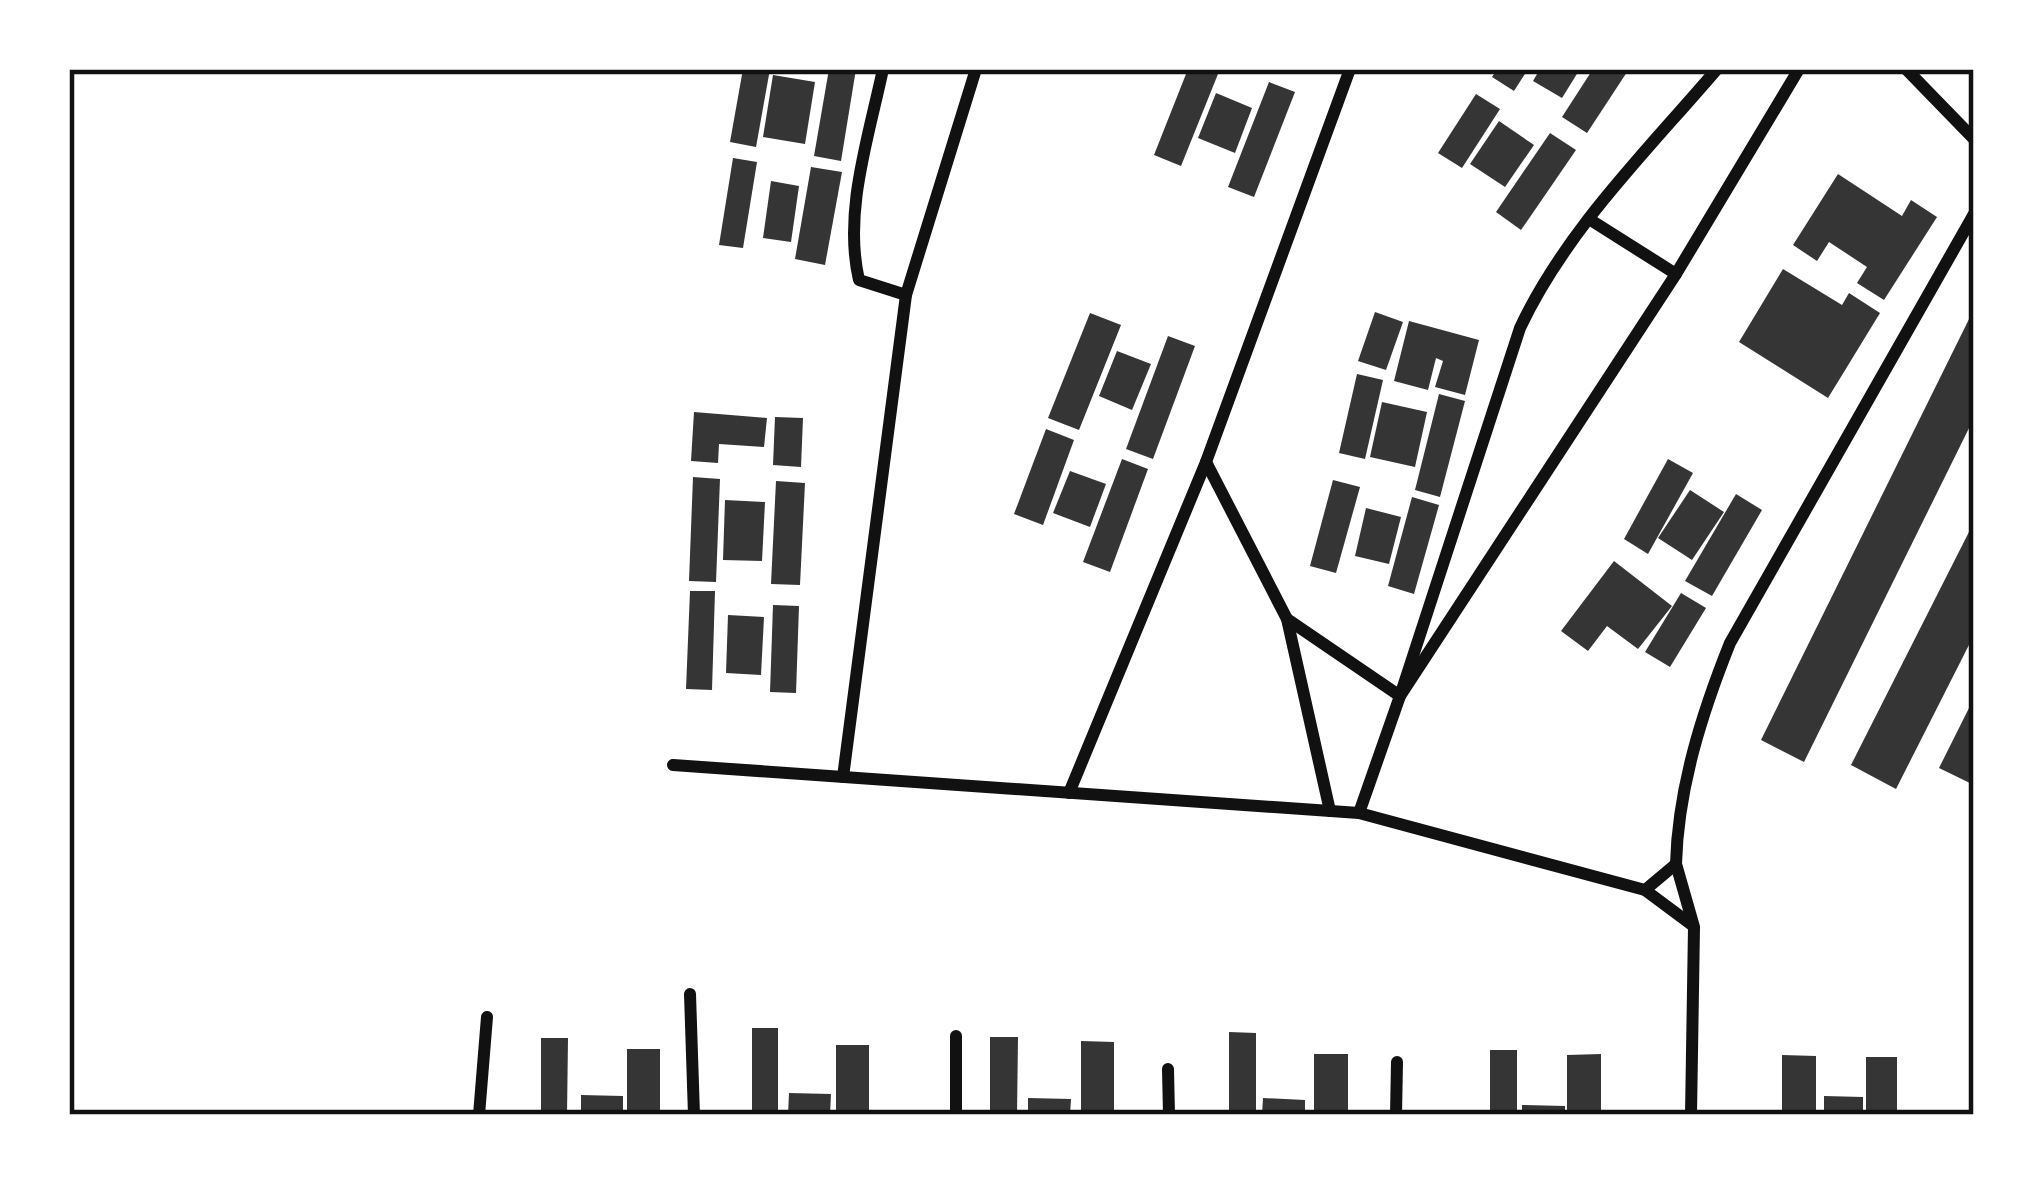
<svg xmlns="http://www.w3.org/2000/svg" width="2043" height="1184" viewBox="0 0 2043 1184" font-family="'DejaVu Sans',sans-serif">
<style>
.building{fill:#353535}
.lines{fill:none;stroke-linecap:round;stroke-linejoin:round}
.minor{stroke:#111;stroke-width:12}
.neatline{fill:none;stroke:#111;stroke-width:4.5}
</style>
<rect width="100%" height="100%" fill="#fff"/>
<g class="building">
<path d="M743,69h27l-14,78 -26,-5z"/>
<path d="M829,69h27l-15,92 -27,-5z"/>
<path d="M1188,69h32l-39,97 -27,-11z"/>
<path d="M1497,69h31l-14,22 -22,-14z"/>
<path d="M1540,69h40l-18,29 -29,-17z"/>
<path d="M1593,69h36l-42,64 -25,-16z"/>
<path d="M773,75l42,7 -10,62 -42,-7z"/>
<path d="M1269,82l26,10 -41,105 -26,-10z"/>
<path d="M1216,93l36,15 -17,45 -37,-15z"/>
<path d="M1476,94l24,15 -38,59 -24,-15z"/>
<path d="M1499,121l35,24 -29,42 -35,-23z"/>
<path d="M1550,133l26,17 -55,80 -25,-18z"/>
<path d="M733,158l24,4 -14,86 -24,-3z"/>
<path d="M811,167l31,5 -17,93 -30,-6z"/>
<path d="M1838,174l64,42 9,-16 26,17 -53,83 -27,-17 10,-16 -38,-25 -12,19 -24,-16z"/>
<path d="M771,181l28,5 -8,56 -28,-4z"/>
<path d="M1783,269l59,36 7,-12 31,20 -52,85 -89,-56z"/>
<path d="M1974,309v109l-170,344 -43,-22z"/>
<path d="M1375,312l28,10 -17,48 -28,-9z"/>
<path d="M1090,313l31,12 -42,105 -31,-12z"/>
<path d="M1409,321l70,19 -14,55 -30,-8 8,-26 -7,-3 -8,32 -34,-9z"/>
<path d="M1168,336l27,10 -42,113 -27,-10z"/>
<path d="M1117,351l34,13 -19,46 -33,-14z"/>
<path d="M1357,374l26,6 -18,79 -26,-6z"/>
<path d="M1439,394l26,7 -25,96 -25,-7z"/>
<path d="M1382,402l45,10 -12,55 -45,-10z"/>
<path d="M694,412l73,6 -3,29 -45,-3 -1,19 -27,-2z"/>
<path d="M775,417l28,1 -2,49 -28,-2z"/>
<path d="M1046,429l28,11 -31,85 -29,-11z"/>
<path d="M1122,459l26,10 -38,103 -27,-10z"/>
<path d="M1668,459l25,14 -45,81 -24,-15z"/>
<path d="M1070,471l36,13 -16,43 -37,-14z"/>
<path d="M693,477l27,2 -4,103 -27,-1z"/>
<path d="M1333,480l27,7 -24,86 -26,-7z"/>
<path d="M776,481l29,2 -5,102 -29,-1z"/>
<path d="M1690,490l34,22 -32,48 -34,-22z"/>
<path d="M1736,494l26,16 -50,86 -27,-15z"/>
<path d="M1412,497l27,8 -25,89 -26,-8z"/>
<path d="M725,500l40,2 -3,59 -39,-1z"/>
<path d="M1366,508l35,9 -12,47 -34,-8z"/>
<path d="M1974,522v113l-78,154 -45,-24z"/>
<path d="M1614,561l58,45 -34,43 -31,-23 -19,25 -27,-20z"/>
<path d="M690,591h25l-3,99 -26,-1z"/>
<path d="M1681,593l25,15 -36,59 -25,-15z"/>
<path d="M773,605l26,1 -3,87 -26,-1z"/>
<path d="M728,615l36,2 -3,58 -35,-2z"/>
<path d="M1974,698v87l-35,-17z"/>
<rect x="752" y="1028" width="26" height="87"/>
<path d="M1229,1032l27,1v82h-27z"/>
<path d="M990,1037h28l-1,78h-27z"/>
<path d="M541,1038h27l-1,77h-26z"/>
<path d="M1081,1041l33,1v73h-33z"/>
<rect x="836" y="1045" width="33" height="70"/>
<rect x="627" y="1049" width="33" height="66"/>
<rect x="1490" y="1050" width="27" height="65"/>
<rect x="1314" y="1054" width="34" height="61"/>
<path d="M1601,1054v61h-34v-60z"/>
<path d="M1782,1055l34,1v59h-34z"/>
<rect x="1866" y="1057" width="31" height="58"/>
<path d="M789,1093l42,1 -1,21h-42z"/>
<path d="M581,1095l42,1v19h-42z"/>
<path d="M1824,1096l39,1v18h-39z"/>
<path d="M1028,1098l43,1 -1,16h-42z"/>
<path d="M1263,1098l42,2v15h-43z"/>
<path d="M1522,1105l43,1v9h-43z"/>
</g>
<g class="lines">
<g class="minor">
<path d="M883,69c-14,67 -40,143 -24,211l47,15"/>
<path d="M1906,69l68,70"/>
<path d="M1589,219l87,55"/>
<path d="M1206,462l81,157 43,192"/>
<path d="M1287,619l113,77 120,-368c46,-98 127,-177 197,-259"/>
<path d="M673,765l686,48 286,77 31,-26 18,63 -3,188"/>
<path d="M843,777l63,-482 70,-226"/>
<path d="M1069,793l137,-331 144,-393"/>
<path d="M1359,813l41,-117 276,-422 123,-205"/>
<path d="M1676,864c2,-76 26,-151 54,-221l244,-429"/>
<path d="M1645,890l47,35"/>
<path d="M690,994l4,121"/>
<path d="M1168,1069l1,46"/>
<path d="M479,1115l8,-98"/>
<path d="M956,1115v-79"/>
<path d="M1396,1115l1,-53"/>
</g>
</g>
<rect width="2043" height="1184" fill="none" stroke="#ffffff" stroke-width="144"/>
<rect x="72" y="72" width="1899" height="1040" class="neatline"/>
</svg>
